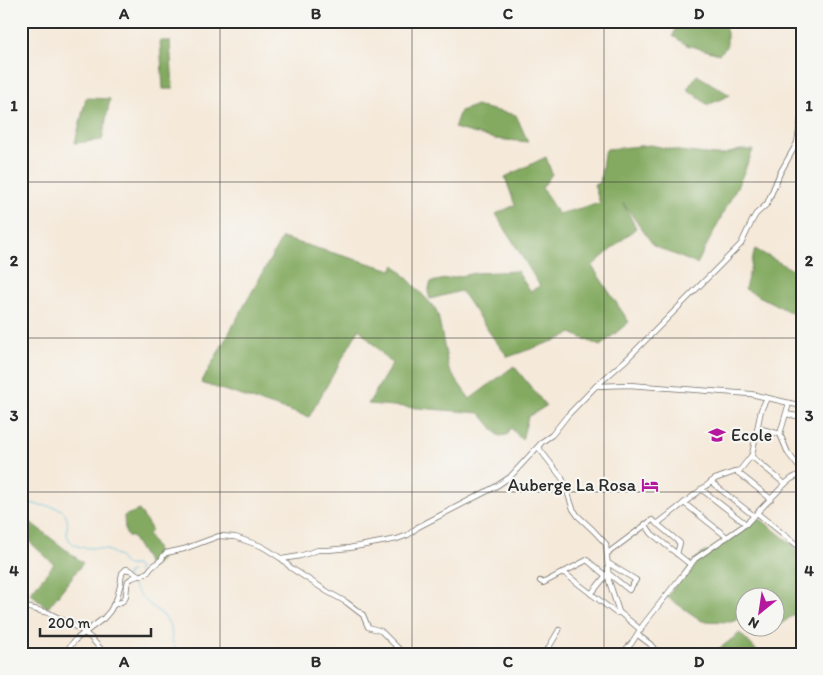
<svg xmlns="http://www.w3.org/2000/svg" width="823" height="675" viewBox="0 0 823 675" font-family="Itim,sans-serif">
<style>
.forest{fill:#83aa60;stroke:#576a46}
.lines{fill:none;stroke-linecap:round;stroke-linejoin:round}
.stream{stroke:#61c0df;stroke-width:1}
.minor-casing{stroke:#726e68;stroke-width:6}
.minor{stroke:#fff;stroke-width:4.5}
.grid{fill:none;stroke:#2b2b2b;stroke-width:1;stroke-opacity:0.55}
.labels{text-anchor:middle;stroke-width:4.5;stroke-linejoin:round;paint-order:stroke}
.poi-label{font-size:18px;fill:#2b2b2b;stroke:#f6f6f2;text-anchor:start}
.neatline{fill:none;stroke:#2b2b2b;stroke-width:2}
.grid-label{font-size:16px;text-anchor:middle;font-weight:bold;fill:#2b2b2b}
</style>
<rect width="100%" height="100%" fill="#f6f6f2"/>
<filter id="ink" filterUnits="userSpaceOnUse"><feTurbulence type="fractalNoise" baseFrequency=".02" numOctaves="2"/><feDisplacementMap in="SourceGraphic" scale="10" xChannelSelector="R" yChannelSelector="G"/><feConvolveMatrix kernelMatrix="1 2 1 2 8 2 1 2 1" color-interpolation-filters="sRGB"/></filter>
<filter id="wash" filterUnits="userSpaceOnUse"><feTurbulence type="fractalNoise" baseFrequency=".0096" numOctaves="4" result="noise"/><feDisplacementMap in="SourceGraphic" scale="20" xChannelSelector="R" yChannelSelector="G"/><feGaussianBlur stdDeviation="1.12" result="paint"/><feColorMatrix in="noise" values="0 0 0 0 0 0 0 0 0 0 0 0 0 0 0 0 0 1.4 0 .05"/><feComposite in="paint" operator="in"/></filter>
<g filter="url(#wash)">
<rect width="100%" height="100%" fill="#f5e9d9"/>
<g class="forest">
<path d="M678,21h45l4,12v14l-8,7 -32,-9 -14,-9z"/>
<path d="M160,41h10l3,48h-10z"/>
<path d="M697,75l33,20 -22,10 -21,-16z"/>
<path d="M86,98l24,1 -8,41 -27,3z"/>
<path d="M475,106l41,9 12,27 -33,-3 -41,-11 6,-17z"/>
<path d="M651,145l28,6 36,4h7l18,-5h13l-12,29 -44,85 -43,-18 -31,-43 13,25 -44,38 37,56 -29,24 -29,-13 -9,5 -54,19 -14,-18 -33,-48 -31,8 -2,-7 3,-10 44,-9 42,-2 13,20 10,-5 -44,-72 19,-9 -10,-28 41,-20 6,17 -10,14 16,26 42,-11 -6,-18 6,-2 4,-30 3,-4z"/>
<path d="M282,238l110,32 3,-5 40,43 3,7 11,55 21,29 44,-33 32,40 -18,11 -6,23 -11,-12 -4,7 -8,1 -19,-23 -112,-9 24,-40 -33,-35 -50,88 -108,-34z"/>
<path d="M755,249l47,26v28l-6,12 -51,-26z"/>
<path d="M139,510l13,20 -4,4 14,25 -11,9 -19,-31 -5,-1 -2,-5 -1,-15z"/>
<path d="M21,515l62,48 -35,45 -18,-15 24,-29 -33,-30z"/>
<path d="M759,518l43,34v57l-24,17h-2v-28h-30l-1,23 -3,-3 -11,4 -29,-1 -35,-24 28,-38 10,-7 5,1z"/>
<path d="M740,633l20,21h-48z"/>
</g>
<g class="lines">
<g class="stream">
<path d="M21,496c5,2 7,7 13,8 10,3 31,0 33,15 2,8 -3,14 3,22 9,10 21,5 33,8 5,1 13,5 17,9 2,1 3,4 5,6 3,2 8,1 11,1l3,4 -2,3"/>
<path d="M127,579l1,-6 3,-1"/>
<path d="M130,582l13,17 22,18 6,10 1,13 5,14"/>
</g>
</g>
</g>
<g filter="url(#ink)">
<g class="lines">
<g class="minor-casing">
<g id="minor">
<path d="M21,91l2,-2"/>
<path d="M596,386l30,-26 115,-116 12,-25 3,-5 11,-10 13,-31 17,-30 5,-31"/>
<path d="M789,403l-9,31 8,19 14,18"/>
<path d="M786,414l16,3"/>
<path d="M758,428l22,6"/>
<path d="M538,447l24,31 4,10 7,21 5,7 15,14 13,14 3,37 10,31 22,18"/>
<path d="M751,456l34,28"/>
<path d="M736,471l35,28"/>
<path d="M711,482l43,34"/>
<path d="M701,489l45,35"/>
<path d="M684,503l43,34"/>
<path d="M757,513l45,36"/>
<path d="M655,522l25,21 -3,11"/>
<path d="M645,524l7,10 39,31"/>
<path d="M657,524l58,-45 25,-9 12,-15 9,-45 6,-12"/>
<path d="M608,553l44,-33"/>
<path d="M282,559l18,-3 18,-6h10l21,-2 48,-9 11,-4 10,-8 77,-40 15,-10 33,-36 9,-6 15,-19 29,-30 33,-1 122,9 51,12"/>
<path d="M563,572l53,41 3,-1"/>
<path d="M540,581l3,2 44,-23 19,16"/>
<path d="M591,594l17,-21 21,17 7,-10 -28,-17"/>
<path d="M21,604l5,3 23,6 31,16 11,9 14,16"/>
<path d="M113,605c18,-5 11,-9 15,-24l4,-3 6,-2"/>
<path d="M638,635l12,9 5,6 4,4"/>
<path d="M64,654l11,-14 29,-22 6,-7 7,-13 3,-12 2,-13 4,-4 4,1 10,6 8,-4 3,-4 11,-9 1,-3 3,-3 18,-4 35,-13 16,1 26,9 7,4 14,9 9,9 37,24 18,10 17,13 5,12 13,4 23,23"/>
<path d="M545,654l14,-24"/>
<path d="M621,654l10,-10 12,-19 52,-66 51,-35 40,-41 5,-4 11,-6"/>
</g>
</g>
<use href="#minor" class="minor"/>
</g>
</g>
<path class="grid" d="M220,21v633M412,21v633M604,21v633M21,182h781M21,338h781M21,492h781"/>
<defs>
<g id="school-bare" transform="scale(1.35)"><path d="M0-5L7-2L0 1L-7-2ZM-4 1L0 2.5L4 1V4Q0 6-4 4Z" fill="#b5179e" stroke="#f6f6f2" stroke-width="2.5" paint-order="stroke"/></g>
<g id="hotel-bare" transform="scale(1.35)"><path d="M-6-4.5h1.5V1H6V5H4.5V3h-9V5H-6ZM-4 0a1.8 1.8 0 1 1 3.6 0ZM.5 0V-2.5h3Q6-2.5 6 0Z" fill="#b5179e" stroke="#f6f6f2" stroke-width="2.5" paint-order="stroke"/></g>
</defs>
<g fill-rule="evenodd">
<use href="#school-bare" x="717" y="435"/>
<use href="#hotel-bare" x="650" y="485"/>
</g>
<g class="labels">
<g class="poi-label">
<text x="731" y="441">Ecole</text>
<text x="636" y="491" text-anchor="end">Auberge La Rosa</text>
</g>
</g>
<rect width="823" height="675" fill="none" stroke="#f6f6f2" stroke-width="55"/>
<g transform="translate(760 612) rotate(210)"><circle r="24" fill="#f6f6f2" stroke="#a5a5a2"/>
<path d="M0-4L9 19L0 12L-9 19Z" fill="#b5179e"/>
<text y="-8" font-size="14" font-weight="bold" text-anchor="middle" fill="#2b2b2b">N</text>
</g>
<path d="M40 628v8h111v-8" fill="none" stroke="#2b2b2b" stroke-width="2.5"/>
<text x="48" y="628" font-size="15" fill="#2b2b2b" stroke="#f6f6f2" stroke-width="4" paint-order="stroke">200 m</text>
<rect x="28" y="28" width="768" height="620" class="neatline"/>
<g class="grid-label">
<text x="124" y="19">A</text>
<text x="316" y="19">B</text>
<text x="508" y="19">C</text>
<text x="699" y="19">D</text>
<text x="14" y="111">1</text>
<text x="809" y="111">1</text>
<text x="14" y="266">2</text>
<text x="809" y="266">2</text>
<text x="14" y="421">3</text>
<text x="809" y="421">3</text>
<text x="14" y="576">4</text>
<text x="809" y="576">4</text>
<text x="124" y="667">A</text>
<text x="316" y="667">B</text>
<text x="508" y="667">C</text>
<text x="699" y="667">D</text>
</g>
</svg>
